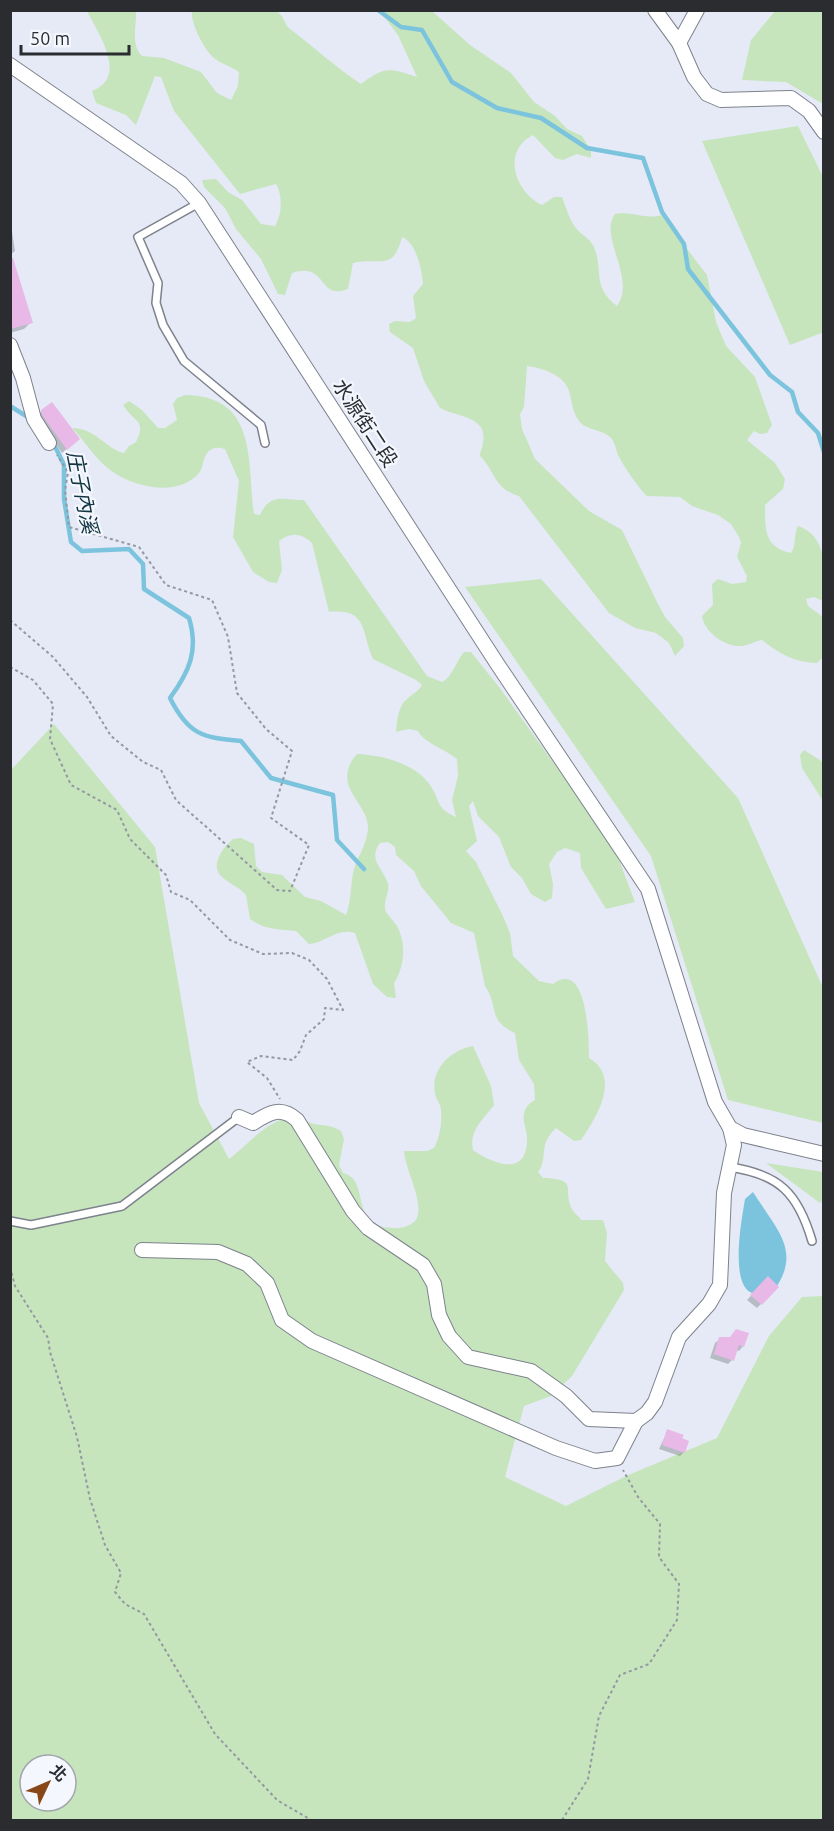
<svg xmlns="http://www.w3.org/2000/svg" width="834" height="1831" viewBox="0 0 834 1831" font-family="Ubuntu,'Noto Sans TC',sans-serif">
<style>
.green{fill:#c6e5bd;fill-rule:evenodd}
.water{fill:#7cc4dd}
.shadow{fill:#0003}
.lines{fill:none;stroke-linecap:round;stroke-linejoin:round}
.stream{stroke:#7cc4dd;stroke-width:4.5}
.building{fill:#e8b9e7}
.service-casing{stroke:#7d828c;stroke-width:10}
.minor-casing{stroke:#7d828c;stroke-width:16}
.path{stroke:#9498a0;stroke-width:2;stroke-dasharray:3 3;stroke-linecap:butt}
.service{stroke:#fff;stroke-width:7}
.minor{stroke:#fff;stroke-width:14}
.labels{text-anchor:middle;stroke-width:4.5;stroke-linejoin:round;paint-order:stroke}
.street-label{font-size:20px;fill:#2a2c30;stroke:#f4f7fe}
.water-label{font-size:21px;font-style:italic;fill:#133541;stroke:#f4f7fe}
</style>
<rect width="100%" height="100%" fill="#e5eaf6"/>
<g class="green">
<path d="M776,10l47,1v93l-37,-22 -44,-2 9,-40z"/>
<path d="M87,11h49c1,14 -6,33 6,45l22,2 37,14 16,21 14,7 7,-14 1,-14c-8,-6 -18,-8 -25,-14 -10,-8 -24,-36 -22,-47h84c8,4 8,13 14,18 24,18 45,38 71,55 24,-18 28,-16 56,-7l-19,-42 -13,-17 1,-7h46l38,34 41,28 23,29 21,14 12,13 15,7 9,14v8l-14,-4 -14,6 -8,-2 -22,-23c-32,16 -18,57 9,70l12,-8h8c4,10 7,22 13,30 6,8 15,11 19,20 10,24 -3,39 23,59 20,-27 -19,-70 -2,-92 16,-3 31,6 46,1l46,60 9,47 10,24 29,31 17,48 -5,8 -7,1 -6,-3 -7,9 28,23 10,16 -2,10 -18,16c0,24 -1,42 26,48 6,-9 2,-18 7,-27 32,11 26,48 25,75l-9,-4 -8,2 2,7 15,11v40l-6,6c-21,0 -39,-10 -55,-23 -7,1 -16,7 -24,6 -16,-1 -34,-15 -36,-30l11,-11 -1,-21 6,-5 14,5 14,-2 1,-6 -10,-19 4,-14 -2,-6 -8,-13 -13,-9 -26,-9 -12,-9 -33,-1c-9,-9 -23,-29 -29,-41 -2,-6 -3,-12 -7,-17 -9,-9 -26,-8 -32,-17 -7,-10 -7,-20 -10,-30 -5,-17 -28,-23 -42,-25l-3,41 -4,7 2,15 13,30 54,52 33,19 35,72 8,15 18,21 1,8 -9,10 -6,-13 -13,-10 -21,-5 -26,-15 -90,-117c-26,-8 -23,-24 -39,-40 0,-6 3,-8 3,-14 5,-26 -27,-25 -43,-34l-16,-27 -11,-33 -23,-16 -1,-8 6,-3 15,1 6,-4 -3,-22 10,-12c-1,-14 -7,-42 -21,-47 -9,35 -21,20 -49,26l-5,26c-31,12 -20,-28 -56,-16l-7,22 -7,-1 -17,-35 -25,-30 -11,-21 -21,-21 -2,-7 14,-1 12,13 14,8 19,24 14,2c7,-11 8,-31 1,-42l-36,10 -66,-83 -13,-34 -6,-1 -19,49 -10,-10 -30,-12 -4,-12c37,-14 6,-58 -5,-80z"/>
<path d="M798,126l25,51 1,155 -34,13 -88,-204z"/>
<path d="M185,395c73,1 62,66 69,119l6,1c10,-23 24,-15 44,-15l123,176 15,6c10,-4 14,-21 22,-30h7l28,35 115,160 21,55 -29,7 -25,-41 -1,-15 -15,-5 -8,4 -8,12 4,20 -1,14 -7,4 -14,-8 -9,-16 -11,-11 -12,-30 -21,-21 -5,-15 -4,5 8,35 -11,10 10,11 26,52 8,19 3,23 26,25 14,3c35,-26 36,57 36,74 33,19 7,60 -8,82l-7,1 -18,-13c-19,17 -7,30 -18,44l5,6c37,1 19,11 29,31 2,4 6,6 9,11h22l4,13 -2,28 18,22 1,7 -52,86 -21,20 -27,10 -19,71 61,29 60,-30 91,-38 52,-102 33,-39 21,-1v524h-812l-1,-1049 44,-47 101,123 44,256 30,56c25,-19 35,-38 69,-44 19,16 24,5 43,16l3,8 -5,26 4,8c29,7 4,55 51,55 9,0 15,-1 22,-8 9,-18 -10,-47 -12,-69h23l7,-3c6,-11 8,-25 7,-38 0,-5 -3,-8 -5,-13 -8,-26 14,-47 37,-51l18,40 3,19c-11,15 -25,25 -21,45 20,14 55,28 54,-12 0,-10 -6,-18 -2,-28 2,-5 6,-8 10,-10l-1,-16 -15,-24 -4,-27c-29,-14 -15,-25 -30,-47l-11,-53 -23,-10 -30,-37 -7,-15 -18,-16 -1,-8 -7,-5 -8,1c-13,17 4,26 8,41 2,9 -6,19 -2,28 3,5 8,9 11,14 10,18 7,42 -3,57l2,15 -9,-1 -14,-13 -18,-51c-19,-6 -29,10 -46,11l-13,-13c-17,-2 -31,-1 -46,-12l-4,-24c-7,-8 -16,-11 -24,-18 -13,-11 1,-30 11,-38l8,-1 13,6 2,22 6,6 20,3 23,22 16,4 25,14c6,-16 4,-30 8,-46 4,-14 14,-26 14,-43 -1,-24 -38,-41 -11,-72 24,1 58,9 73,31 11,16 5,23 26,32l-4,-17 6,-24 -1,-17c-12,-10 -33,-16 -39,-28l-9,-2 -13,3c1,-11 2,-26 11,-33 6,-6 10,-6 15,-14l-6,-5 -43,-21c-12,-26 -4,-51 -44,-47l-17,-69c-11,-10 -21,-11 -33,-2l3,29 -5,13 -8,-1 -16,-10 -20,-35 6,-56 -14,-32c-7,-2 -12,-2 -17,3 -6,6 -4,15 -9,21 -20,24 -63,15 -86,-1 -17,-11 -27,-30 -41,-44 24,0 35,22 52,25l5,-7 7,-4c11,-23 -2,-19 -13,-37l6,-4 13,9 16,18h7l12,-8 -4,-16 4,-6zM30,1765h36v36h-36z"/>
<path d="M541,579l197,219 85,190v135l-95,-23 -77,-244 -186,-269z"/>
<path d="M804,750l19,12v39l-21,-33 -2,-13z"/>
<path d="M766,1163l57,9v27l-3,4z"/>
</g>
<path class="water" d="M753,1192c25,40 52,61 16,105 -6,-2 -14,-2 -19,-5 -20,-12 -8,-74 -5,-93z"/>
<g class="shadow">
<path d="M11,225l4,26 -5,4v-30z"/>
<path d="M10,280l21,42 -7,7 -14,4z"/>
<path d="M42,411l32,32 -12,10 -24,-37z"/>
<path d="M768,1278l9,9 -20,21 -10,-8z"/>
<path d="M730,1338l13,8 -4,5 -3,-1 -4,10 -4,4 -18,-6 5,-15 5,-4z"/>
<path d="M668,1430l16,22 -4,4 -21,-7z"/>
</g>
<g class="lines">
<g class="stream">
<path d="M378,10l23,17 21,3 30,52 45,26 44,10 46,30 56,10 19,54 22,32 4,25 82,106 22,17 6,20 20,21 6,19"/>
<path d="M10,406l21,13"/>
<path d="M52,440l12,25v34l7,43 11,9 47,-2 14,15 1,25 45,29c10,33 0,54 -19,80 18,36 32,40 71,43l30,37 62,17 4,45 27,29"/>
</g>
</g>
<g class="building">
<path d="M10,258h3l20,65 -23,6z"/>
<path d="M52,402l28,37 -13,11 -25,-35 -1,-5z"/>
<path d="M768,1276l11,11 -17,18 -12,-10z"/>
<path d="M736,1329l13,4 -5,14 -5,-2 -5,16 -20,-7 5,-17h11z"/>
<path d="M667,1429l17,6 -2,3 7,3 -4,12 -23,-8z"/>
</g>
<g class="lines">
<g class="service-casing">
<g id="service">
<path d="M199,203l-61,34 20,46 -2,20 7,22 21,36 77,64 4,18"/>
<path d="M729,1167c50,7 69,26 83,74"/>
<path d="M10,1221l21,4 91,-19 117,-89"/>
</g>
</g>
<g class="minor-casing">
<g id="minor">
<path d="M655,10l24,33 15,34 13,17 14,6 70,-2 18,13 15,21"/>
<path d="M679,43l18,-33"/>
<path d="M10,65l171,118 18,20 299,462 150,224 67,213 15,26 13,7 81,19"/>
<path d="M10,345l13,33 11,41 15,24"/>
<path d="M239,1117l14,6c17,-11 28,-17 44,-3l56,91 15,17 55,37 11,19 5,31 10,21 19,21 63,14 35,25 23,23 47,2 11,-8 8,-11 24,-65 30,-33 11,-19 4,-92 10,-48 -4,-17"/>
<path d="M142,1250l76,2 29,12 20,19 15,37 30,21 244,107 39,13 22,-3 19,-37"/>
</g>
</g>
<g class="path">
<path d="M10,620l43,37 34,40 24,39 32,26 18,8 15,30 101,90 13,1 19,-46 -38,-27 21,-67 -26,-22 -29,-36 -9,-56 -16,-37 -46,-15 -27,-38 -70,-20 -4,-37 3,-18 -11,-17"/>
<path d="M10,667l23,13 20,24 -3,35 21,46 46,25 13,29 36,36 5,17 19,8 40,40 33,14 29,-1 17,7 18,19 16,31 -18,-2 -1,11 -18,16 -6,16 -7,9 -32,-4 -14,6 20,16 13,21"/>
<path d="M10,1267l5,19 33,52 2,14 27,85 13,62 15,46 16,28 -6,19 10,12 19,10 71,120 62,66 34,20"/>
<path d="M562,1820l26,-41 11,-63 21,-41 29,-11 28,-44 2,-36 -20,-27 1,-33 -22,-27 -15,-27"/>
</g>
<use href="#service" class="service"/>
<use href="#minor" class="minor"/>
</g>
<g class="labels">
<g class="street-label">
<text transform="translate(365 423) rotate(57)" y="7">水源街二段</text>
</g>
<g class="water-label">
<text transform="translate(82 492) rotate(79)" y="7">庄子內溪</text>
</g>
</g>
<rect width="834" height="1831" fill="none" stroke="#2a2c30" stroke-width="24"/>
<g transform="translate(48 1783) rotate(46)"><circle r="28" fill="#f4f7fe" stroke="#a3a6ac" stroke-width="1.5"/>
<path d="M0-4.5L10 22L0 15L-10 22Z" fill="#894616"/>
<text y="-9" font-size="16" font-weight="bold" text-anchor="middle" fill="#2a2c30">北</text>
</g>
<path d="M21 45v9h108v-9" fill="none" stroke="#2a2c30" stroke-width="3"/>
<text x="30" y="45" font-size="18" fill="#2a2c30" stroke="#f4f7fe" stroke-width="4.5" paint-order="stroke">50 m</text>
</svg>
